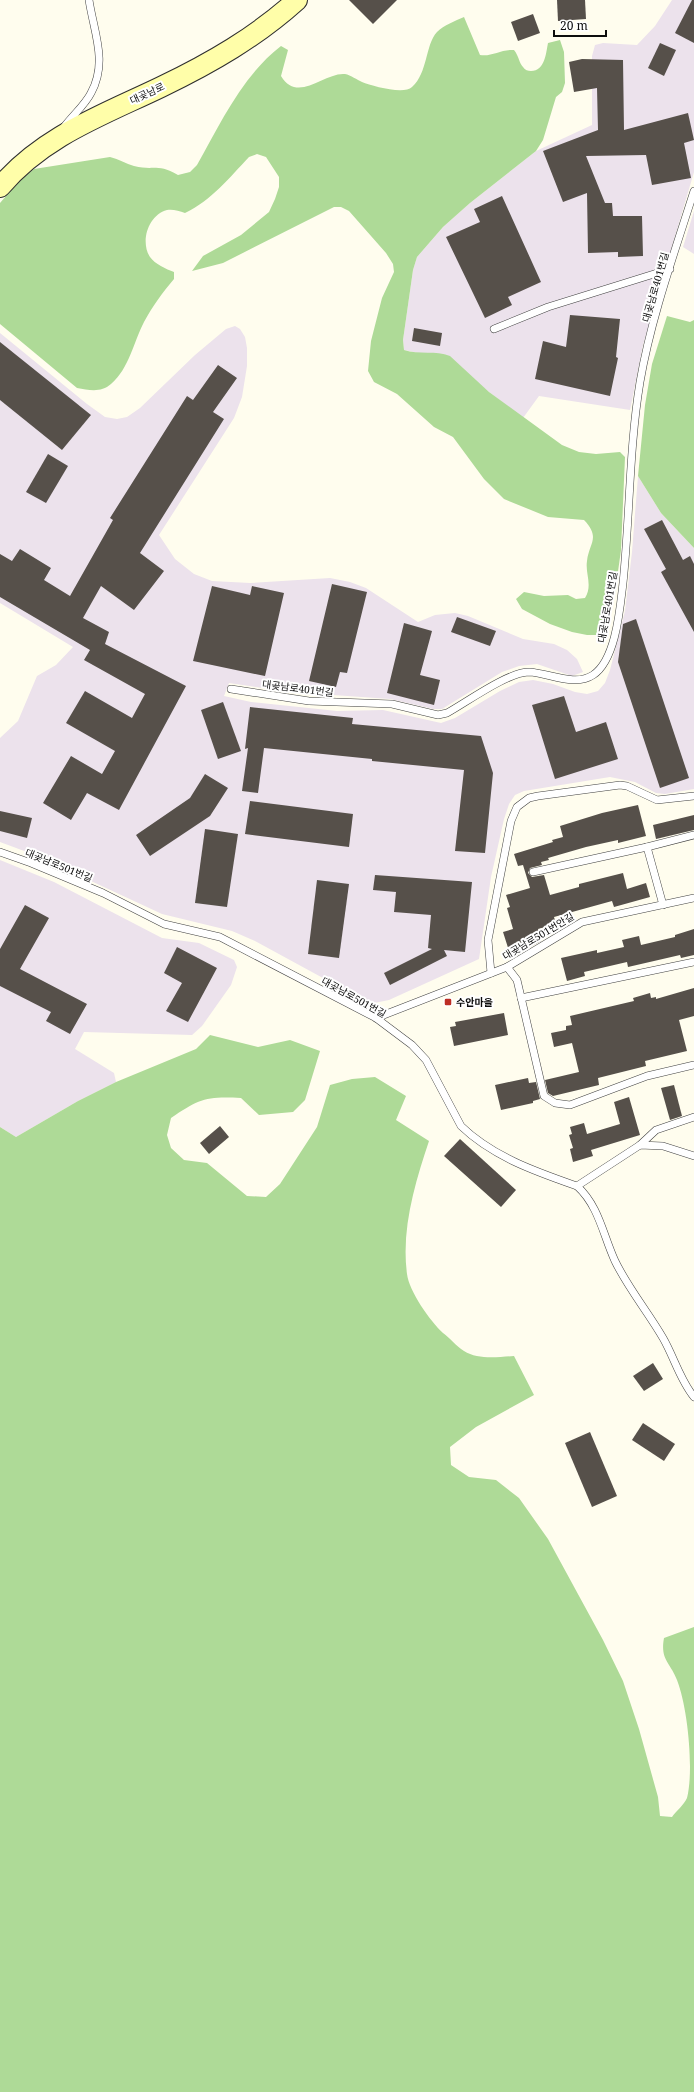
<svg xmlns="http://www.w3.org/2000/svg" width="694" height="2092" viewBox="0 0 694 2092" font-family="'Noto Serif','Noto Sans KR',serif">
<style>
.industrial{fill:#ece2ec}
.forest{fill:#aeda97}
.building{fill:#56504a}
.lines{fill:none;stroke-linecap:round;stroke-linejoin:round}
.lane-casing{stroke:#404040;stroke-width:8}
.secondary-casing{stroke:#2f2f2f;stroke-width:22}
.lane{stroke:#fff;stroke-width:7}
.secondary{stroke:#fffea9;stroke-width:20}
.poi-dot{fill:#bd2e25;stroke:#fff;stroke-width:1.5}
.labels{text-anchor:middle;stroke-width:4;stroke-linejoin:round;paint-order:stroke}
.street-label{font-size:10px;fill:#0d0d0d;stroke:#fff}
.poi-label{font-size:10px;font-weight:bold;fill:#0d0d0d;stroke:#fff;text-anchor:start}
</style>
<rect width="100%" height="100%" fill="#fffdee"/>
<g class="industrial">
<path d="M672,0h22v172l-51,173 -13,65 -91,-14 -16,22 -34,-26 -45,-38 -26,-1 -14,-3 -1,-10 10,-70 4,-13 26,-30 27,-24 66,-52 56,-26v-69l3,-11 8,-2 34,2 18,-19z"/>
<path d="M694,211v43l-11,-7z"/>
<path d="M235,326l5,3 5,8 2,11v18l-5,31 -8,21 -75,117 16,24 19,15 18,7 38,2 80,-5 20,4 16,6 52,34 17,-7 20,-2 13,3 55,23 31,5 13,6 10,9 6,13 -11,4 -35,-12 -18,2 -17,6 -60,37h-9l-43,-10 -100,-7 -61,-9 -5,13 27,6 86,9 46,-1 58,13 14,-5 45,-27 19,-9 14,-2 20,4 22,8 12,2 11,-3 7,-8 5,-13 15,-59 7,-59 6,-76 23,37 33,35v241l-29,5 -9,-1 -21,-11 -25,-5 -86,14 -9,4 -6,9 -5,15 -13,58 -12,82 -90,41 -15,3 -7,-1 -112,-61 -23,-10 -70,-17 -127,-59 -35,-13v-104l18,-17 19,-45 19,-11 17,-18 -73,-44v-270l87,71 18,13 12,2 10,-2 13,-9 55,-53 31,-26z"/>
<path d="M0,860l54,22 108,56 37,5 35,17 3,7 -6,18 -29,41 -10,9 -108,-3 -9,17 39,24 2,9 -38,19 -62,36 -16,-10z"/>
</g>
<g class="forest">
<path d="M464,17l16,38c12,2 21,-6 34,-5 5,6 5,13 9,17 2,3 5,4 8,4 14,0 15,-18 17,-28l12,-3 4,12 1,31 -3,9 -6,5 -13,43 -7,11 -66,52 -27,24 -26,30 -4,13 -10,70 1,10c15,5 32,0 46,6l39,36 73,53 17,7 17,2 24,-2 5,5 -4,93 -6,43 -13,42h-15l-15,-3 -22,-8 -28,-15 -6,-10 8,-7 20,4 24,-1 8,4 9,-1c8,-13 0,-24 2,-37 2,-18 14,-23 -3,-41l-36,-3 -44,-18 -20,-20 -31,-42 -19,-10 -37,-33 -23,-12 -6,-11 3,-30 11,-43 12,-26 -1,-8 -7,-11 -37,-42 -8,-4h-7l-111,56 -31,8 11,-15 38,-21 28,-23 6,-13 4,-12v-10l-13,-20 -9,-3 -8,3c-20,21 -37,43 -64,56 -6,-2 -12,-4 -18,-3 -19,5 -27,32 -17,47 5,7 16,12 24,15v7c-11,13 -22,28 -30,43 -10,19 -15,47 -33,62 -10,9 -22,6 -34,4l-77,-64v-121l18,-21 16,-13 76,-12c9,2 16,7 24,9 19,5 23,-3 44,9l12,-3 7,-7c23,-41 46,-90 84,-119l7,4 -7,26c17,28 43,-4 64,-2 6,1 12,6 17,8 10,4 42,13 50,5 16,-14 13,-42 25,-55 7,-7 18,-11 27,-15z"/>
<path d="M667,316l23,6 4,-2v228l-33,-35 -23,-37 7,-71 7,-41z"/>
<path d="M210,1035l48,12 32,-7 30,11 -15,49 -12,12 -34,3 -18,-17c-35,-2 -42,1 -70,20l-4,17 4,13 13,12 23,3 40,33 19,1 14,-13 37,-57 13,-42 22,-6 23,-2 31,19 -10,24 33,21c-14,42 -28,88 -22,133 2,17 23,47 36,59 7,5 13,13 21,18 14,9 34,6 50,5l20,39 -58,32 -26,20 1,18 18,12 27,3 23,18 29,41 55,101 20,41 16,48 19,68 2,19 12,1c4,-6 12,-12 15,-19 7,-27 1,-90 -10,-118 -7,-18 -17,-20 -13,-42l30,-11v465h-694v-965l16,10 62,-36 38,-19 80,-33z"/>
</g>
<g class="building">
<path d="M349,0h48l-24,24z"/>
<path d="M557,0h28l1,19 -28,2z"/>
<path d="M692,0h2v43l-19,-10z"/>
<path d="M533,14l7,19 -22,8 -7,-19z"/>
<path d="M660,43l16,7 -12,26 -16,-8z"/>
<path d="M582,59l41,1 1,70 64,-17 6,27 -10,3 7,35 -39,7 -6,-30 -60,1 19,47h7l1,13h29l1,40 -25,1v-5l-30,1 -1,-60 -24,9 -20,-51 55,-21 -1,-42 -23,4 -5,-30z"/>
<path d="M502,196l39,86 -33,15 4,8 -27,13 -39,-81 34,-15 -6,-13z"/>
<path d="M570,315l50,4 -4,38 2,1 -8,38 -75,-17 8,-38 23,6z"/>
<path d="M414,328l28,5 -2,13 -28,-5z"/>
<path d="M0,342l91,73 -29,35 -62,-50z"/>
<path d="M218,365l19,13 -24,34 11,7 -84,134 24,18 -30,39 -33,-24 -18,32 26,14 -4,12 81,42 -67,124 -32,-17 -16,27 -28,-17 28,-47 31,18 13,-23 -49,-28 19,-32 47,27 13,-24 -61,-34 6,-10 -90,-53v-43l12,7 8,-12 31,19 -7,12 26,16 43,-76 -3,-2 77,-122 6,4z"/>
<path d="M48,454l20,12 -22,37 -20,-11z"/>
<path d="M662,520l21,40 7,-4 4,8v68l-33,-60 5,-3 -22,-40z"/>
<path d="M332,584l35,8 -20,81 -7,-1 -4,15 -27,-6z"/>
<path d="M212,586l38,9 2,-9 32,7 -19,83 -72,-15z"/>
<path d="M457,617l39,14 -6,15 -39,-14z"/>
<path d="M636,619l53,159 -29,10 -42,-126 5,-38z"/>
<path d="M404,623l28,8 -12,44 20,5 -6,25 -47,-12z"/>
<path d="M564,696l12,36 30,-10 12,37 -63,20 -23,-74z"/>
<path d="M223,702l18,49 -23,8 -17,-49z"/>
<path d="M250,707l103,11 -1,6 129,12 12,37 -8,80 -30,-2 9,-81 -92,-9v-2l-108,-11 -6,45 -16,-2 6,-43 -3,1z"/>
<path d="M205,774l23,14 -18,28 -60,40 -14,-21 54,-37z"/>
<path d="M250,801l103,13 -4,33 -104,-13z"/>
<path d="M638,805l8,31 -28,7v-3l-32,7 -38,11 1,2 -8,2 1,3 -12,3 -2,5 4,4 12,-2 6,20 29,-8v-3l44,-11 4,16 19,-6 4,14 -36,10 -2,-6 -58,16 2,7 -18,5 3,12 -13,7 -18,6 -7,-22 10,-3 -6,-21 3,-1 -4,-12 24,-7 -7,-23 -5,1 -4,-12 39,-12 -1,-2 11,-3 -3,-11 42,-13z"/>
<path d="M0,811l32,7 -5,20 -27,-7z"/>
<path d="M694,815v15l-38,9 -3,-14z"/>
<path d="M205,829l33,5 -11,73 -32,-4z"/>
<path d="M375,875l97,7 -7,70 -21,-2 3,6 -57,29 -6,-12 48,-24 -4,-1 3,-33 -37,-3 2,-20 -23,-2z"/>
<path d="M317,880l32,4 -10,74 -31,-4z"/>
<path d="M25,905l24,13 -29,51 67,35 -17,30 -24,-13 5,-9 -51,-26v-37z"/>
<path d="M694,929v26l-13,3 -1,-3 -52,12 -1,-5 -43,10 1,4 -18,5 -6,-23 36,-8v3l27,-6 -2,-7 17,-4 2,9 34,-8v-2z"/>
<path d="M177,947l40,21 -29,54 -22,-11 16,-28 -18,-10z"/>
<path d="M694,988v28l-15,4 8,31 -42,10 1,5 -48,12 1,7 -46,11 -5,-3 -3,-13 34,-8 -7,-29 -18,4 -3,-14 15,-3v-4l6,-1 -2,-9 64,-15 -1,-3 17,-5 1,5 5,-1v2z"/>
<path d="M504,1013l4,22 -54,11 -4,-19 6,-1 -1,-4z"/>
<path d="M528,1078l1,5 7,-1 4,17 -7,2v2l-32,7 -6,-25z"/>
<path d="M674,1085l8,31 -12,4 -9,-32z"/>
<path d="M629,1097l11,38 -49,15 2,6 -20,6 -3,-13 3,-1 -4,-13 3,-1 -2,-7 14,-4 3,11 33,-10 -6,-22z"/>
<path d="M220,1126l9,11 -20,17 -9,-11z"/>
<path d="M460,1139l56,51 -15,17 -57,-51z"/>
<path d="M653,1363l10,16 -19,12 -11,-15z"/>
<path d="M643,1423l32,21 -11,17 -32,-21z"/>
<path d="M590,1432l27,64 -25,11 -27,-64z"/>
</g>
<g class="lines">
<g class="lane-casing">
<g id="lane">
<path d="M64,127c8,-11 21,-22 27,-34 17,-31 3,-60 -2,-93"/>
<path d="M494,329l54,-22 122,-38"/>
<path d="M231,689l78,12 83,3 46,11 9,-2c20,-11 61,-41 82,-41 20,1 46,15 64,3 23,-15 27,-67 30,-92 7,-67 6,-134 17,-201 11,-64 34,-128 54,-191"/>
<path d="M647,847l47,-12"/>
<path d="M0,852l31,11 72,30 61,31 56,13 156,81 36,27 14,15 35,66c32,31 76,46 116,60l63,-41 23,1 31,10"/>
<path d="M533,872l114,-25 16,58"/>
<path d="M507,967l10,13 27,116 11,7 15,2 77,-29 47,-11"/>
<path d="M491,973l-3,-33 23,-119 6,-14 12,-9 9,-2 82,-11 7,1 30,14 37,-4"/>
<path d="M521,998l173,-36"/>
<path d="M376,1018l131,-51 75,-45 112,-24"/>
<path d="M640,1145l16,-15 38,-13"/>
<path d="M577,1186c22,20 26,49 38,75 13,27 33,51 48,77 11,19 17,42 31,59"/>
</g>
</g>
<g class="secondary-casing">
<path id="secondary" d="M0,187c43,-51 103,-72 161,-100 50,-24 95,-50 136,-87"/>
</g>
<use href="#lane" class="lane"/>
<use href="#secondary" class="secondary"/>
</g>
<rect class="poi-dot" x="444" y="998" width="8" height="8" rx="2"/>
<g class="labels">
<g class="street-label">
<text transform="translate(147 93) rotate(-25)" y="4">대곶남로</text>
<text transform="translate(655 287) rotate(-74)" y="4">대곶남로401번길</text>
<text transform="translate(607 607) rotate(-80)" y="4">대곶남로401번길</text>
<text transform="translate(298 688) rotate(7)" y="4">대곶남로401번길</text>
<text transform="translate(59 865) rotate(22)" y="4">대곶남로501번길</text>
<text transform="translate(538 936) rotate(-31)" y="4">대곶남로501번안길</text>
<text transform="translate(354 997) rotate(29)" y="4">대곶남로501번길</text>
</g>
<g class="poi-label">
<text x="456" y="1006">수안마을</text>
</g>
</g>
<path d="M554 30v6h52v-6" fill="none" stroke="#0d0d0d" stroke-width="2"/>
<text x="560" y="30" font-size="12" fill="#0d0d0d" stroke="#ffffff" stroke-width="3" paint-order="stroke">20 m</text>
</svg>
